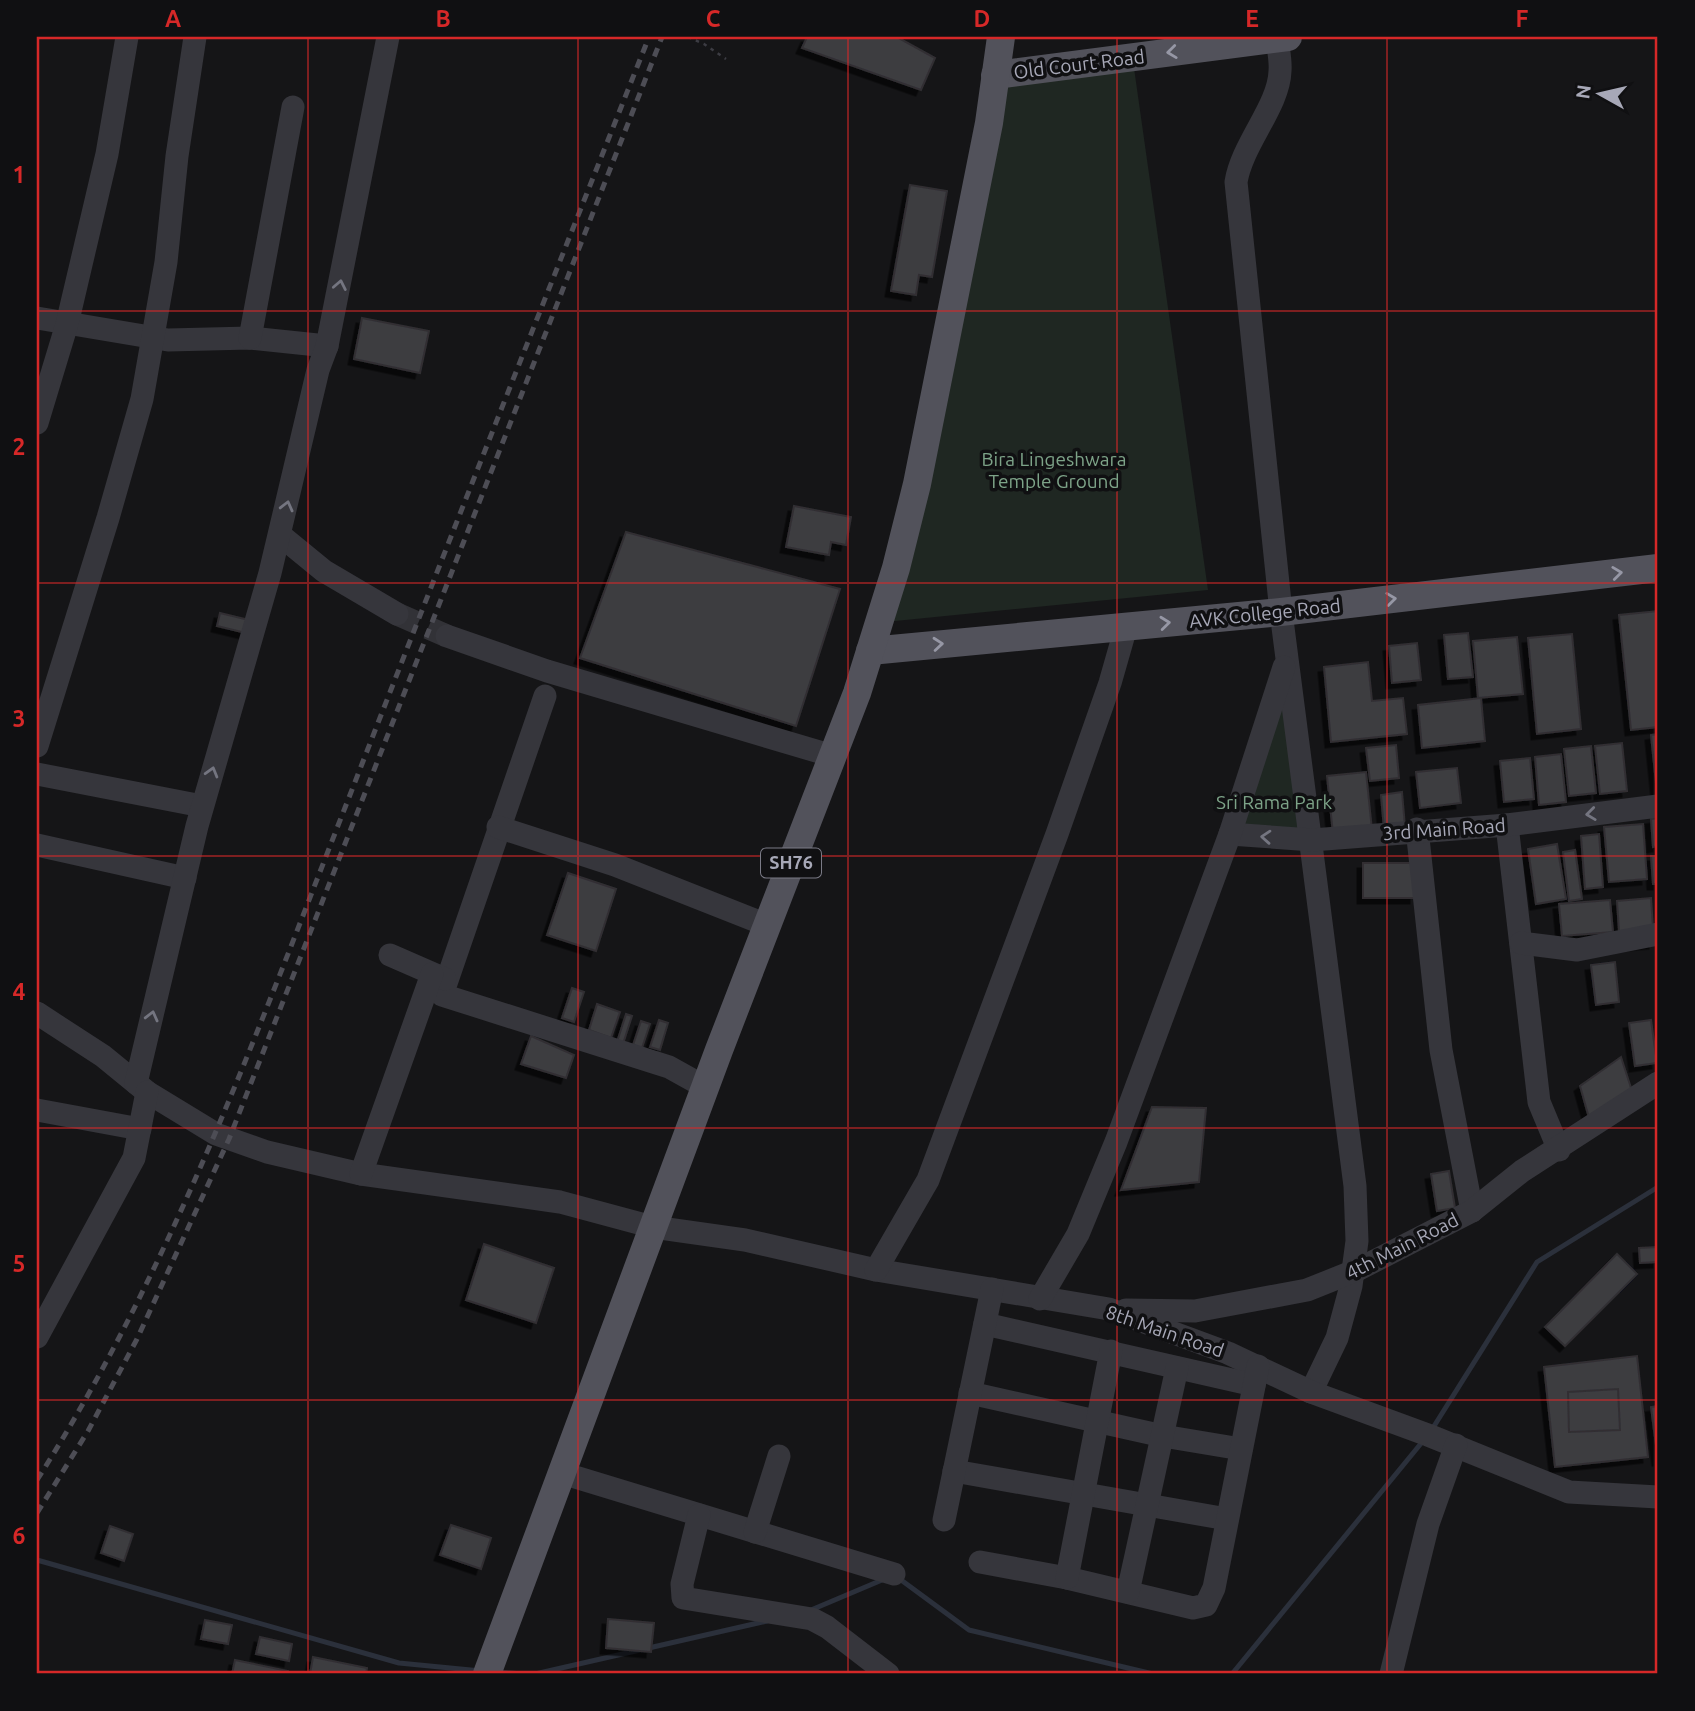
<svg xmlns="http://www.w3.org/2000/svg" width="1695" height="1711" viewBox="0 0 1695 1711" font-family="Ubuntu,sans-serif">
<style>
.green{fill:#1f2722}
.lines{fill:none;stroke-linecap:round;stroke-linejoin:round}
.stream{stroke:#2b303b;stroke-width:5}
.building{fill:#3d3c41;stroke:#302f33;stroke-width:2;filter:url(#shadow)}
.minor-tunnel{stroke:#323237;stroke-width:23;stroke-dasharray:23 11;stroke-linecap:butt}
.path{stroke:#3c3c43;stroke-width:2.5;stroke-dasharray:3.5 5;stroke-linecap:butt}
.minor{stroke:#36363c;stroke-width:23}
.major{stroke:#52525b;stroke-width:28}
.rail{stroke:#4d4d55;stroke-width:5;stroke-dasharray:9 7;stroke-linecap:butt}
.oneway{stroke:#9697a5}
.oneway2{stroke:#747580}
.grid{fill:none;stroke:#d62828;stroke-width:2;stroke-opacity:0.55}
.labels{text-anchor:middle;stroke-width:7;stroke-linejoin:round;paint-order:stroke}
.shield{fill:#101012;stroke:#7a7a86;stroke-width:2}
.shield-label{font-size:18px;font-weight:bold;fill:#a7a8b7}
.street-label{font-size:19px;fill:#a7a8b7;stroke:#101012}
.park-label{font-size:19px;fill:#7da388;stroke:#101012}
.neatline{fill:none;stroke:#d62828;stroke-width:2.5}
.grid-label{font-size:23px;text-anchor:middle;font-weight:bold;fill:#d62828}
</style>
<defs>
<filter id="shadow"><feDropShadow dx="-5.5" dy="5.5" stdDeviation="0" flood-color="#0009"/></filter>
</defs>
<rect width="100%" height="100%" fill="#151517"/>
<g class="green">
<path d="M1134,68l74,522 -323,32 114,-538z"/>
<path d="M1285,677l21,156 -72,-3z"/>
</g>
<g class="lines">
<g class="stream">
<path d="M1431,1431l106,-169 121,-75"/>
<path d="M37,1560l362,103 82,8"/>
<path d="M897,1577l72,53 184,44"/>
<path d="M811,1610l71,-30"/>
<path d="M498,1672l24,2"/>
<path d="M535,1674l232,-53"/>
<path d="M1232,1674l191,-233"/>
</g>
</g>
<g class="building">
<path d="M807,37h90l38,21 -14,32 -119,-42z"/>
<path d="M910,185l37,6 -15,86 -13,-2 -3,20 -25,-4z"/>
<path d="M362,318l67,13 -9,42 -66,-14z"/>
<path d="M794,506l57,11 -5,28 -15,-3 -2,13 -43,-8z"/>
<path d="M626,532l214,57 -44,137 -216,-68z"/>
<path d="M1658,611v116l-27,3 -12,-115z"/>
<path d="M220,613l29,7 -3,13 -29,-7z"/>
<path d="M1468,633l5,44 -25,2 -4,-44z"/>
<path d="M1572,634l9,95 -44,5 -9,-96z"/>
<path d="M1517,637l6,57 -45,4 -5,-57z"/>
<path d="M1417,643l4,37 -29,3 -3,-37z"/>
<path d="M1368,662l4,39 31,-3 4,36 -76,8 -7,-75z"/>
<path d="M1481,698l4,43 -63,7 -4,-43z"/>
<path d="M1658,734v59h-1l-6,-58z"/>
<path d="M1622,743l5,48 -27,3 -5,-48z"/>
<path d="M1396,745l3,33 -29,3 -4,-33z"/>
<path d="M1591,746l5,47 -27,3 -5,-47z"/>
<path d="M1561,754l5,48 -27,3 -4,-48z"/>
<path d="M1530,758l4,41 -30,3 -4,-41z"/>
<path d="M1457,768l4,35 -41,5 -4,-36z"/>
<path d="M1366,772l6,58 -39,4 -6,-58z"/>
<path d="M1402,792l3,35 -21,2 -3,-34z"/>
<path d="M1658,818v28l-5,1 -2,-28z"/>
<path d="M1643,824l4,55 -38,3 -5,-55z"/>
<path d="M1599,834l4,53 -18,2 -4,-53z"/>
<path d="M1557,844l9,55 -30,5 -8,-55z"/>
<path d="M1575,850l7,49 -13,2 -6,-49z"/>
<path d="M1651,856h7v28h-5z"/>
<rect x="1363" y="863" width="52" height="35"/>
<path d="M568,873l48,16 -20,62 -49,-16z"/>
<path d="M1651,898l3,45 -34,3 -3,-45z"/>
<path d="M1610,900l3,32 -51,4 -3,-32z"/>
<path d="M1615,962l4,40 -23,3 -5,-40z"/>
<path d="M572,988l12,4 -10,30 -12,-4z"/>
<path d="M597,1004l23,8 -9,26 -22,-8z"/>
<path d="M626,1014l6,2 -9,28 -6,-2z"/>
<path d="M659,1020l9,3 -8,27 -10,-3z"/>
<path d="M1651,1020l6,43 -22,3 -6,-43z"/>
<path d="M641,1021l9,3 -8,24 -9,-3z"/>
<path d="M531,1036l43,19 -8,23 -45,-14z"/>
<path d="M1621,1057l11,34 -43,27 -9,-32z"/>
<path d="M1152,1107l54,1 -7,74 -78,8z"/>
<path d="M1449,1171l6,37 -18,3 -6,-37z"/>
<path d="M484,1244l70,24 -18,55 -70,-23z"/>
<path d="M1658,1247v15l-18,1 -1,-15z"/>
<path d="M1617,1254l20,20 -72,72 -20,-19z"/>
<path d="M1637,1356l11,101 -93,10 -11,-100z"/>
<path d="M1618,1389l2,41 -51,2 -1,-40z"/>
<path d="M1658,1406v55l-7,-54z"/>
<path d="M451,1525l40,13 -10,31 -41,-14z"/>
<path d="M110,1526l23,8 -9,27 -23,-8z"/>
<path d="M608,1619l46,4 -3,29 -45,-4z"/>
<path d="M205,1620l27,5 -4,19 -27,-5z"/>
<path d="M260,1637l32,7 -3,17 -33,-7z"/>
<path d="M313,1657l54,11 -1,6h-56z"/>
<path d="M235,1660l53,11v3h-56z"/>
</g>
<g class="lines">
<path class="minor-tunnel" d="M397,614l50,22"/>
<path class="path" d="M688,37l16,7 22,15"/>
<g class="minor">
<path d="M1277,38c1,11 4,22 3,33 -1,35 -38,73 -44,111l45,430 74,574 2,55 -6,45 -14,52 -26,54"/>
<path d="M37,318l131,22 82,-2 77,8"/>
<path d="M250,338l43,-231"/>
<path d="M37,423l30,-99 40,-170 20,-117"/>
<path d="M280,535l44,36 73,43"/>
<path d="M447,636l100,35 286,85"/>
<path d="M545,696l-103,299 227,72 36,20"/>
<path d="M37,746l71,-228 34,-119 24,-137 11,-106 18,-119"/>
<path d="M37,774l165,32"/>
<path d="M1507,825l32,277 20,48"/>
<path d="M498,827l117,38 152,60"/>
<path d="M1417,829l24,221 31,161"/>
<path d="M1230,834l82,6 195,-15 151,-19"/>
<path d="M37,845l148,33"/>
<path d="M1521,943l56,7 81,-16"/>
<path d="M390,955l55,24"/>
<path d="M37,1013l66,43 44,36 69,42 51,18 94,22 199,28 93,25 92,13 131,30 233,39 119,44 83,39 117,43 141,57 89,5"/>
<path d="M136,1083l61,-257 73,-253 48,-203 9,-24 61,-309"/>
<path d="M37,1110l103,19"/>
<path d="M361,1174l71,-200"/>
<path d="M876,1270l52,-90 129,-346 53,-151 16,-56"/>
<path d="M1040,1299l38,-65 38,-92 114,-308 54,-167"/>
<path d="M1126,1310l69,1 112,-21 50,-20 115,-59 50,-40 136,-88"/>
<path d="M985,1324l269,61"/>
<path d="M37,1337l97,-179 13,-66"/>
<path d="M970,1393l193,43 78,13"/>
<path d="M954,1471l273,48"/>
<path d="M562,1473l332,101"/>
<path d="M699,1515l-17,69 1,14 129,21 15,8 61,47"/>
<path d="M944,1520l48,-231"/>
<path d="M755,1532l24,-76"/>
<path d="M980,1562l87,16 126,30 13,-3 8,-17 44,-222"/>
<path d="M1067,1578l44,-227"/>
<path d="M1128,1592l49,-224"/>
<path d="M1391,1674l37,-150 28,-79"/>
</g>
<g class="major">
<path d="M995,75l293,-38"/>
<path d="M870,651l411,-39 377,-44"/>
<path d="M487,1674l232,-624 138,-357 39,-125 21,-84 72,-361 12,-86"/>
</g>
<g class="rail">
<path d="M37,1480c135,-212 220,-448 311,-680 99,-255 200,-509 301,-763"/>
<path d="M37,1513l51,-82 49,-92 92,-200 433,-1102"/>
</g>
</g>
<defs><path id="oneway-chevron" d="M-2-3.5L2.5 0L-2 3.5" fill="none" stroke-width="1.6" stroke-linecap="round" stroke-linejoin="round" transform="scale(1.75)"/></defs>
<g class="oneway">
<use href="#oneway-chevron" transform="translate(1172 52) rotate(173)"/>
<use href="#oneway-chevron" transform="translate(1617 573) rotate(-7)"/>
<use href="#oneway-chevron" transform="translate(1391 599) rotate(-7)"/>
<use href="#oneway-chevron" transform="translate(1165 623) rotate(-6)"/>
<use href="#oneway-chevron" transform="translate(938 644) rotate(-5)"/>
</g>
<g class="oneway2">
<use href="#oneway-chevron" transform="translate(340 285) rotate(-79)"/>
<use href="#oneway-chevron" transform="translate(287 506) rotate(-76)"/>
<use href="#oneway-chevron" transform="translate(212 772) rotate(-74)"/>
<use href="#oneway-chevron" transform="translate(1591 814) rotate(173)"/>
<use href="#oneway-chevron" transform="translate(1266 837) rotate(-176)"/>
<use href="#oneway-chevron" transform="translate(152 1016) rotate(-76)"/>
</g>
<path class="grid" d="M308,37v1637M578,37v1637M848,37v1637M1117,37v1637M1387,37v1637M37,311h1621M37,583h1621M37,856h1621M37,1128h1621M37,1400h1621"/>
<g class="labels">
<rect class="shield" x="761" y="848.5" width="60" height="29" rx="5"/>
<g class="shield-label">
<text x="791" y="869">SH76</text>
</g>
<g class="street-label">
<text transform="translate(1079 64) rotate(-7)" y="7">Old Court Road</text>
<text transform="translate(1265 613) rotate(-6)" y="7">AVK College Road</text>
<text transform="translate(1444 829) rotate(-4)" y="7">3rd Main Road</text>
<text transform="translate(1402 1246) rotate(-27)" y="7">4th Main Road</text>
<text transform="translate(1165 1331) rotate(19)" y="7">8th Main Road</text>
</g>
<g class="park-label">
<text x="1054" y="466">Bira Lingeshwara<tspan x="1054" dy="22">Temple Ground</tspan></text>
<text x="1274" y="809">Sri Rama Park</text>
</g>
</g>
<rect width="1695" height="1711" fill="none" stroke="#101012" stroke-width="77"/>
<g transform="translate(1600 94) rotate(278)" stroke="#101012" stroke-width="5" paint-order="stroke">
<path d="M0-5L12 26L0 18L-12 26Z" fill="#a7a8b7"/>
<text y="-10" font-size="19" font-weight="bold" text-anchor="middle" fill="#a7a8b7">N</text>
</g>
<rect x="38" y="38" width="1618" height="1634" class="neatline"/>
<g class="grid-label">
<text x="173" y="27">A</text>
<text x="443" y="27">B</text>
<text x="713" y="27">C</text>
<text x="982" y="27">D</text>
<text x="1252" y="27">E</text>
<text x="1522" y="27">F</text>
<text x="19" y="183">1</text>
<text x="19" y="455">2</text>
<text x="19" y="727">3</text>
<text x="19" y="1000">4</text>
<text x="19" y="1272">5</text>
<text x="19" y="1544">6</text>
</g>
</svg>
